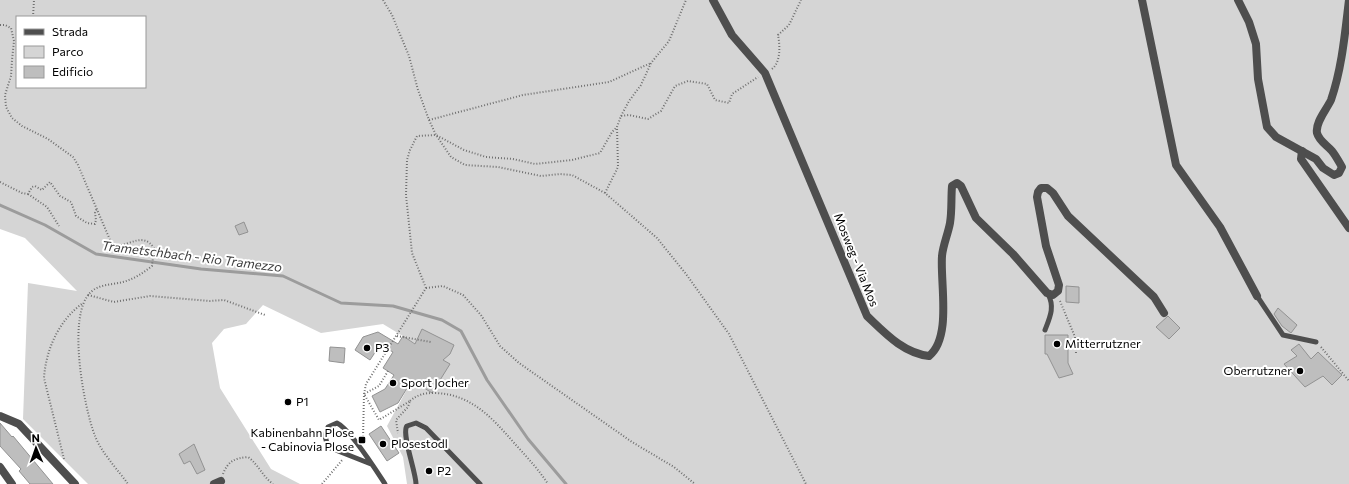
<svg xmlns="http://www.w3.org/2000/svg" width="1349" height="484" viewBox="0 0 1349 484" font-family="Commissioner,sans-serif">
<style>
.green{fill:#d5d5d5;fill-rule:evenodd}
.lines{fill:none;stroke-linecap:round;stroke-linejoin:round}
.stream{stroke:#9c9c9c;stroke-width:3}
.building{fill:#bebebe;stroke:#929292}
.path{stroke:#707070;stroke-width:2;stroke-dasharray:1 2;stroke-linecap:butt}
.service{stroke:#4e4e4e;stroke-width:5}
.minor{stroke:#4e4e4e;stroke-width:8}
.poi-dot{fill:#000;stroke:#fff;stroke-width:1.5}
.labels{text-anchor:middle;stroke-width:4;stroke-linejoin:round;paint-order:stroke}
.street-label{font-size:12px;fill:#000;stroke:#fff}
.poi-label{font-size:12px;fill:#000;stroke:#fff;text-anchor:start}
.water-label{font-size:13px;font-style:italic;fill:#3d3d3d;stroke:#fff}
</style>
<rect width="100%" height="100%" fill="#fff"/>
<path class="green" d="M0,0h1349v484h-942l-4,-27 -16,-31 25,-46 20,12 17,-28 -66,-40 -62,9 -58,-28 -17,19 -22,5 -12,14 8,45 51,81 29,15h-212l-65,-65 5,-136 49,8 -52,-53 -25,-9zM17,17h128v70h-128z"/>
<g class="lines">
<path class="stream" d="M0,205l45,20 51,29 105,15 82,7 58,27 52,3 49,14 19,11 26,49 41,59 38,45"/>
</g>
<g class="building">
<path d="M244,222l4,10 -9,3 -4,-9z"/>
<path d="M1066,286l13,1v16l-13,-1z"/>
<path d="M1278,308l19,17 -6,8 -9,-7 -8,-12z"/>
<path d="M1168,316l12,12 -11,11 -13,-12z"/>
<path d="M422,329l32,16 -4,9 -7,6 7,4 -18,29 -20,-13 -14,23 -18,9 -8,-16 13,-7 9,-14 -11,-7 10,-16 -13,-7 -10,15 -15,-10 8,-13 15,-5 20,12 5,-8 12,8z"/>
<path d="M1045,335h23v28l5,11 -14,4 -12,-24h-2z"/>
<path d="M1299,344l12,15 7,-7 24,23 -10,10 -9,-9 -18,11 -21,-23 13,-8 -6,-6z"/>
<path d="M330,347l15,1 -1,15 -15,-2z"/>
<path d="M0,423l12,14 1,-1 40,48h-23l-11,-13 2,-2 -21,-23z"/>
<path d="M381,426l18,27 -12,8 -18,-27z"/>
<path d="M194,444l11,26 -8,4 -7,-13 -6,3 -5,-10z"/>
</g>
<g class="lines">
<g class="path">
<path d="M383,0l9,15 17,41 9,34 11,30 7,15 15,22 14,8 33,2 43,9 19,-2 12,1 33,18 52,45 29,36 43,60 77,150"/>
<path d="M33,17l1,-17"/>
<path d="M0,25h5l6,3 3,13 -2,19 -1,16 -6,19 1,12 6,11 10,8 26,13 25,18 5,8 32,75 6,6c15,-1 27,-14 38,2l-2,18c-9,7 -18,13 -29,16 -11,3 -24,2 -32,10 -25,22 -7,116 4,144 6,16 23,34 33,48"/>
<path d="M772,69c9,-7 8,-24 6,-34l11,-10 12,-25"/>
<path d="M621,116l8,-15 12,-16 10,-22 18,-22 17,-41"/>
<path d="M429,120l94,-25 86,-13 42,-19"/>
<path d="M0,182l22,11 6,1 4,-7 3,-1 7,4 8,-8 10,14 11,6 5,14 11,7 8,1 1,-4 -1,-7 2,-5"/>
<path d="M605,193l13,-26 -1,-40 4,-11 8,-1 19,4 13,-8 14,-25 13,-5 19,3 8,16 14,3 3,-9 26,-17"/>
<path d="M28,194l19,13 12,19"/>
<path d="M426,288l-14,-35 -6,-58 1,-35 3,-10 7,-14 19,-1 28,15 22,7 27,2 22,5 37,-4 28,-7 12,-21 5,-5"/>
<path d="M426,288l17,-2 20,9 18,20 19,31 19,17 113,79 42,25 21,17"/>
<path d="M88,295l26,7 36,-6 60,5 14,-1 41,15"/>
<path d="M1060,301l15,36 1,16"/>
<path d="M397,336l34,6"/>
<path d="M1321,347l28,34"/>
<path d="M388,371l-9,15 -15,8 15,26 31,-19 -2,6 -12,13 2,13"/>
<path d="M410,401c8,-7 15,-8 25,-8 37,1 58,26 80,51 12,13 24,26 33,40"/>
<path d="M363,439l1,-45 2,-10 60,-96"/>
<path d="M64,459l-20,-81c2,-29 15,-58 39,-75"/>
<path d="M223,474c5,-13 12,-16 25,-17 11,8 14,19 25,27"/>
<path d="M322,484l21,-25"/>
</g>
<g class="service">
<path d="M1257,296l26,39 33,7"/>
<path d="M1045,330c5,-13 10,-23 3,-36"/>
<path d="M371,464l-43,-17 -3,-11 3,-9 9,-4c13,6 39,47 48,61"/>
<path d="M416,484c0,-12 -15,-51 -9,-58l9,-3 10,5 54,56"/>
</g>
<g class="minor">
<path d="M713,0l19,35 33,38 102,243c18,17 36,37 62,40 23,-18 11,-73 13,-100 1,-11 6,-22 8,-33 2,-12 1,-25 2,-37l5,-3 4,3 15,32 37,36 34,39 6,2 5,-4 1,-6 -13,-39 -9,-49 1,-5 3,-4h6l6,5 15,23 86,81 10,16"/>
<path d="M1142,0l34,165 44,62 37,69"/>
<path d="M1238,0l11,22 7,22 2,35 9,48 9,10 40,22 7,9 11,7 5,-2 3,-6c-3,-5 -6,-11 -10,-16 -5,-6 -13,-10 -15,-18 -2,-11 10,-24 14,-33 11,-32 14,-67 18,-100"/>
<path d="M1302,151l-1,8 48,69"/>
<path d="M0,416l19,8 56,60"/>
<path d="M0,467l12,17"/>
<path d="M214,484l7,-3"/>
</g>
</g>
<g class="poi-dot">
<circle cx="1057" cy="344" r="4"/>
<circle cx="367" cy="348" r="4"/>
<circle cx="1300" cy="371" r="4"/>
<circle cx="393" cy="383" r="4"/>
<circle cx="288" cy="402" r="4"/>
<rect x="358" y="436" width="8" height="8" rx="2"/>
<circle cx="383" cy="444" r="4"/>
<circle cx="429" cy="471" r="4"/>
</g>
<g class="labels">
<g class="street-label">
<text transform="translate(856 260) rotate(68)" y="4">Mosweg - Via Mos</text>
</g>
<g class="poi-label">
<text x="1065" y="348">Mitterrutzner</text>
<text x="375" y="352">P3</text>
<text x="1292" y="375" text-anchor="end">Oberrutzner</text>
<text x="401" y="387">Sport Jocher</text>
<text x="296" y="406">P1</text>
<text x="354" y="437" text-anchor="end">Kabinenbahn Plose<tspan x="354" dy="14">- Cabinovia Plose</tspan></text>
<text x="391" y="448">Plosestodl</text>
<text x="437" y="475">P2</text>
</g>
<g class="water-label">
<text transform="translate(192 256) rotate(7)" y="5">Trametschbach - Rio Tramezzo</text>
</g>
</g>
<rect x="16" y="16" width="130" height="72" fill="#ffffff" stroke="#999999"/>
<rect x="24" y="29" width="20" height="6" fill="#4e4e4e" stroke="#999999"/>
<text x="52" y="36" font-size="12" fill="#000000">Strada</text>
<rect x="24" y="46" width="20" height="12" fill="#d5d5d5" stroke="#999999"/>
<text x="52" y="56" font-size="12" fill="#000000">Parco</text>
<rect x="24" y="66" width="20" height="12" fill="#bebebe" stroke="#999999"/>
<text x="52" y="76" font-size="12" fill="#000000">Edificio</text>
<g transform="translate(36 448) rotate(358)" stroke="#ffffff" stroke-width="3" paint-order="stroke">
<path d="M0-3L7 15L0 10L-7 15Z" fill="#000000"/>
<text y="-6" font-size="11" font-weight="bold" text-anchor="middle" fill="#000000">N</text>
</g>
</svg>
